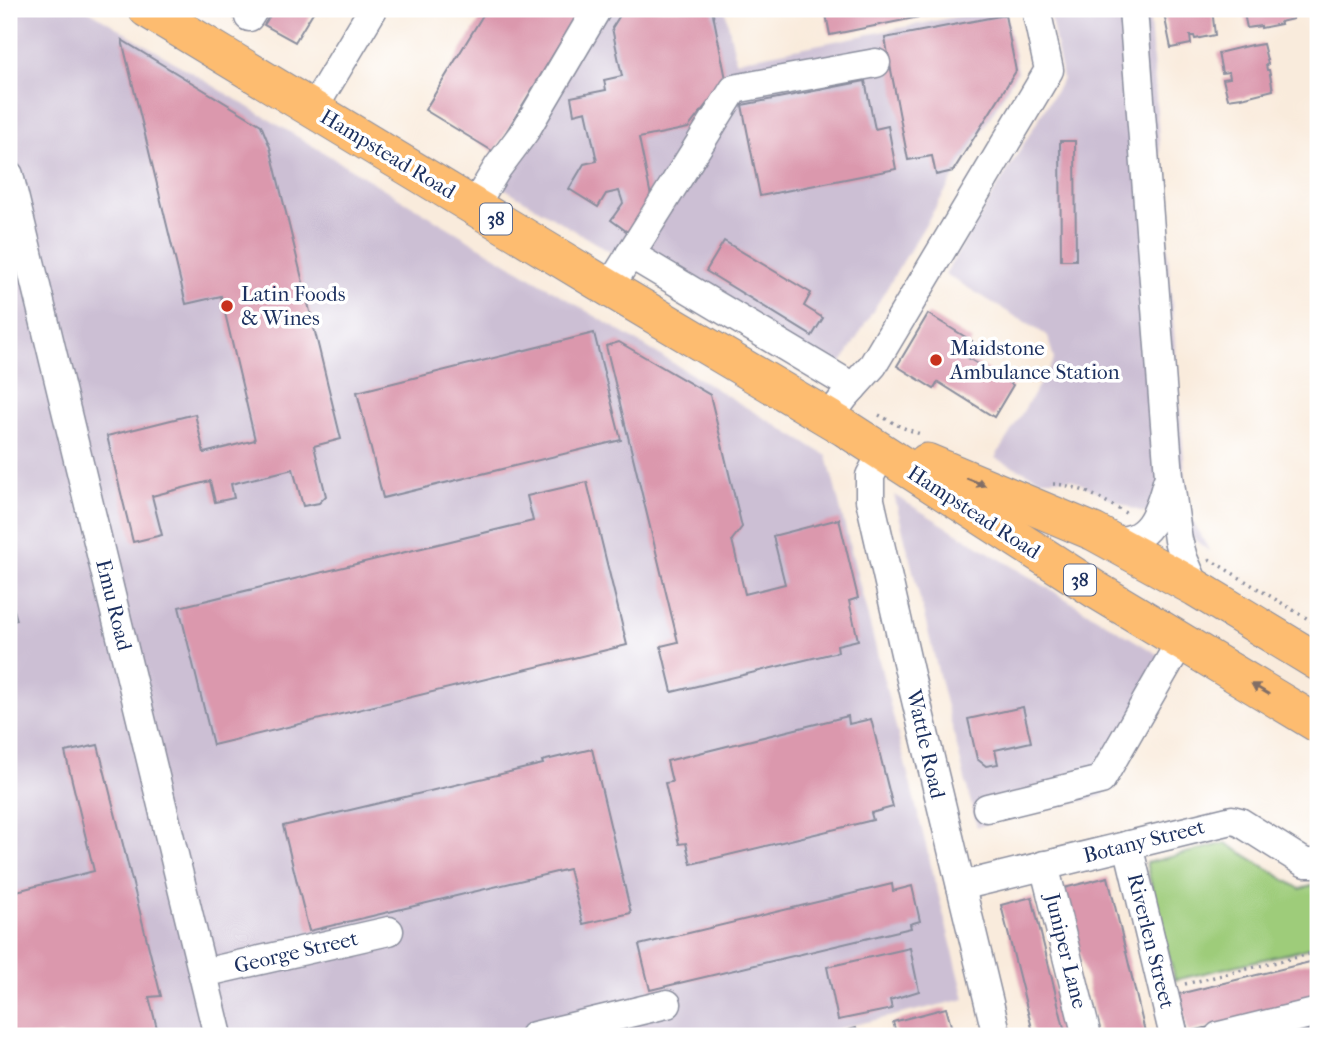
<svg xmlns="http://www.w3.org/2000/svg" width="1327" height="1045" font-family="'IM FELL French Canon',serif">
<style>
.industrial{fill:#ccbfd4}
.green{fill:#9ecc7a;stroke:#5c7e6c;stroke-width:2}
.building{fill:#db98ad}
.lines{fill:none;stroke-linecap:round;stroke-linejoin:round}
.minor-casing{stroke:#8a8d9d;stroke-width:31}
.major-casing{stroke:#8a8d9d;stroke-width:39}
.path{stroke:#8a8d9d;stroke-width:3.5;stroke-dasharray:2 5;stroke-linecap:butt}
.minor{stroke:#fff;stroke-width:28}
.major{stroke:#fdbc70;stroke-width:37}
.oneway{fill:#816e66}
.poi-dot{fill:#c8321e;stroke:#fff;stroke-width:2.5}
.labels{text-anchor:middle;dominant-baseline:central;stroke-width:7;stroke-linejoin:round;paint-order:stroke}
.shield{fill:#fff;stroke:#5f6d8e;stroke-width:2}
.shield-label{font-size:19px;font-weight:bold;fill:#1b2f5e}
.street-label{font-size:21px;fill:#1b2f5e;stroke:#fff}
.poi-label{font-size:21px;fill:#1b2f5e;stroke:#fff;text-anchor:start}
</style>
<rect width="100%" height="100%" fill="#fff"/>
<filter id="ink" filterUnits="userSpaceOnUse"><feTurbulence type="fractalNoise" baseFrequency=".0143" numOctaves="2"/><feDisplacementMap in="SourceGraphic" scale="14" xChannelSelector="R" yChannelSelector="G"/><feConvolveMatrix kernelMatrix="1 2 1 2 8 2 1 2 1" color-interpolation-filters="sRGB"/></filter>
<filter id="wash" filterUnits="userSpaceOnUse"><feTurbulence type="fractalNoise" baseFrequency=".00686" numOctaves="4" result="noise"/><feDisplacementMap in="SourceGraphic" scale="28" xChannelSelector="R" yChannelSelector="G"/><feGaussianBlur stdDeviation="1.57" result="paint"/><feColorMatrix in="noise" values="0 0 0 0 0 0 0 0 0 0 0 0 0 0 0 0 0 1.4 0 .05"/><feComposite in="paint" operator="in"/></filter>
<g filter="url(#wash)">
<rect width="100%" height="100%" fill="#f9ebdc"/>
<g class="industrial">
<path d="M9,9H86L827,456L965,999L807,1036H9Z"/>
<path d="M590,9H725L736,61L995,9H1005L1018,71L829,384L484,176Z"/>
<path d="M1049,9H1149L1188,513L1210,552L1169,519L1133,509L1071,479H1041L995,458L1054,360L1048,336L945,274L1063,79Z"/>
<path d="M894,495L1162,657L1159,699L1103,796L977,827Z"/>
</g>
<path class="green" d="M1226,843L1300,889L1318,884V946L1175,980L1146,863Z"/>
<g id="blocks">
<g class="building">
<path d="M274,9H315L295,42L264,25Z"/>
<path d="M472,9H581L494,152L425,110L483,15Z"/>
<path d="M624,9H712L726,79L688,128L639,138L653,206L633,236L611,220L623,203L619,191L606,194L598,207L569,189L584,164L597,161L586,111L574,114L571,97L606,90L604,80L622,76L612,28Z"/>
<path d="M825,9H953L954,10L830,35Z"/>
<path d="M1163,9H1212L1215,35L1195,39L1194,36H1190L1191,44L1171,48Z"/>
<path d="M1243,9H1291L1293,19L1280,22L1281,24L1261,28V26L1247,28Z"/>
<path d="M1005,15L1016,71L953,171L936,175L932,156L908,160L885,38Z"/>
<path d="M122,40L261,125L270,147L341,439L314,446L326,496L319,503L303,506L293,469L231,484L234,498L215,502L210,481L152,496L162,535L133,542L107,436L195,414L204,453L255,440L221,296L186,304Z"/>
<path d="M1263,44L1268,64L1266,65L1267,70H1269L1273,90L1242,98V97L1228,99L1223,79L1230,78L1229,72L1222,73L1218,53L1251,45V46Z"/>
<path d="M865,81L875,129L888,126L896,169L760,196L742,105Z"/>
<path d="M1060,141H1075L1076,260H1061Z"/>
<path d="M724,241L811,293L804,306L823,318L812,336L706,271Z"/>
<path d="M928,314L972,341L963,355L1013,385L994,417L938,382L934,389L897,366Z"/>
<path d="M594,333L621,440L383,498L357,392Z"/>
<path d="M619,342L710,395L742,527L732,540L745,594L785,584L773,536L839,519L858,598L849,601L858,640L837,645L838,652L672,692L661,646L678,642L606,346Z"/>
<path d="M587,482L627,645L213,745L179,607L533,521L527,496Z"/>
<path d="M9,593L17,620L9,622Z"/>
<path d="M1023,707L1031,742L995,750L998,764L986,766L977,759L968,719Z"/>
<path d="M848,716L849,724L871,719L893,807L871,813L873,820L691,864L686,843L679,844L665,783L672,782L667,761Z"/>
<path d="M98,745L161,996L149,997L159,1036H9V893L94,871L65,752Z"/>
<path d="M592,749L631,913L583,924L569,869L309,931L283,826L543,764L542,761Z"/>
<path d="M1108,877L1146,1036H1100L1064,888Z"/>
<path d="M892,884L893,891L912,886L920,921L910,924L911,928L650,990L639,945Z"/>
<path d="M1032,897L1066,1036H1034L1001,905Z"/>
<path d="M910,948L919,991L890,1000L892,1009L838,1020L827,967Z"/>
<path d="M1318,960V1001L1188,1032L1179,994Z"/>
<path d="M946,1008L954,1036H897L893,1022Z"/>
<path d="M856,1028L858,1036H830V1035Z"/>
<path d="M1318,1028V1036H1290V1035Z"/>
</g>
</g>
</g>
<g filter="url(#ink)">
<use href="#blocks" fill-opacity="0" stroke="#8a8d9d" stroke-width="2"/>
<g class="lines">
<defs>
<g id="minor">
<path d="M1133,9L1169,476L1178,540L1183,558L1196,588"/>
<path d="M249,17L254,9"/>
<path d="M313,109L373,9"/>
<path d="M9,175L218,1036"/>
<path d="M474,206L498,167L525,131L597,9"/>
<path d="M630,254L853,387"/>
<path d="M609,288L734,89L876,63"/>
<path d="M828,419L845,396L873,365L1049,70L1036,9"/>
<path d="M882,453L870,476V500L909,671L997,1036"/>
<path d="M1110,540C1149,546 1159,512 1167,482"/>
<path d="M987,808L1101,780L1181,641"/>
<path d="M1128,845L1174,1036"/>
<path d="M1044,865L1087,1036"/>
<path d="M961,886L1232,820L1240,822L1305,863H1318"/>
<path d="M203,973L389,931"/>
<path d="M534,1036L667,1004"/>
<path d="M1219,1036L1318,1012"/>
</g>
<g id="major">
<path d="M147,9L609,288L845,428L1096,590L1318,724"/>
<path d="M927,462L1094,532L1196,588L1318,662"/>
</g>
</defs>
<use href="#minor" class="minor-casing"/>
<use href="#major" class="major-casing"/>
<g class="path">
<path d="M879,415L901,427L923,435"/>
<path d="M1053,484C1081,485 1105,501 1129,515"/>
<path d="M1209,559L1318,625"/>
<path d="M1185,984L1318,952"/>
</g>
<use href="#minor" class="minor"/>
<use href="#major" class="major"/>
</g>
<defs><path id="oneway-solid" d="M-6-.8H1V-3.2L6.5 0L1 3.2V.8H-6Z" transform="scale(1.75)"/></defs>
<g class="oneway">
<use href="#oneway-solid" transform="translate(976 482) rotate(22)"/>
<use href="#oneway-solid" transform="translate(1260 689) rotate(-149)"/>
</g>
</g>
<g class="poi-dot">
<circle cx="227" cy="306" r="7"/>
<circle cx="936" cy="360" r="7"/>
</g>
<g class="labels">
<g class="shield">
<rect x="480" y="203.5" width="32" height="31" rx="5"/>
<rect x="1064" y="564.5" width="32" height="31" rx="5"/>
</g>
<g class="shield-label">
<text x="496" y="219">38</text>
<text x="1080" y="580">38</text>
</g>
<g class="street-label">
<text transform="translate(388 154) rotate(31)">Hampstead Road</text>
<text transform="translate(974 512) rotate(33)">Hampstead Road</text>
<text transform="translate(114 605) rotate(76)">Emu Road</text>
<text transform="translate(926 744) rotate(77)">Wattle Road</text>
<text transform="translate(1144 841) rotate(-14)">Botany Street</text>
<text transform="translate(1151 941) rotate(76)">Riverlen Street</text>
<text transform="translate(1066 951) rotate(76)">Juniper Lane</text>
<text transform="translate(296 952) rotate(-13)">George Street</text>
</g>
<g class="poi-label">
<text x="241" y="294">Latin Foods<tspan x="241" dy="24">&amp; Wines</tspan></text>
<text x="950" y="348">Maidstone<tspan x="950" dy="24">Ambulance Station</tspan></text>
</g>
</g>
<rect width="1327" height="1045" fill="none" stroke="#fff" stroke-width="35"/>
</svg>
